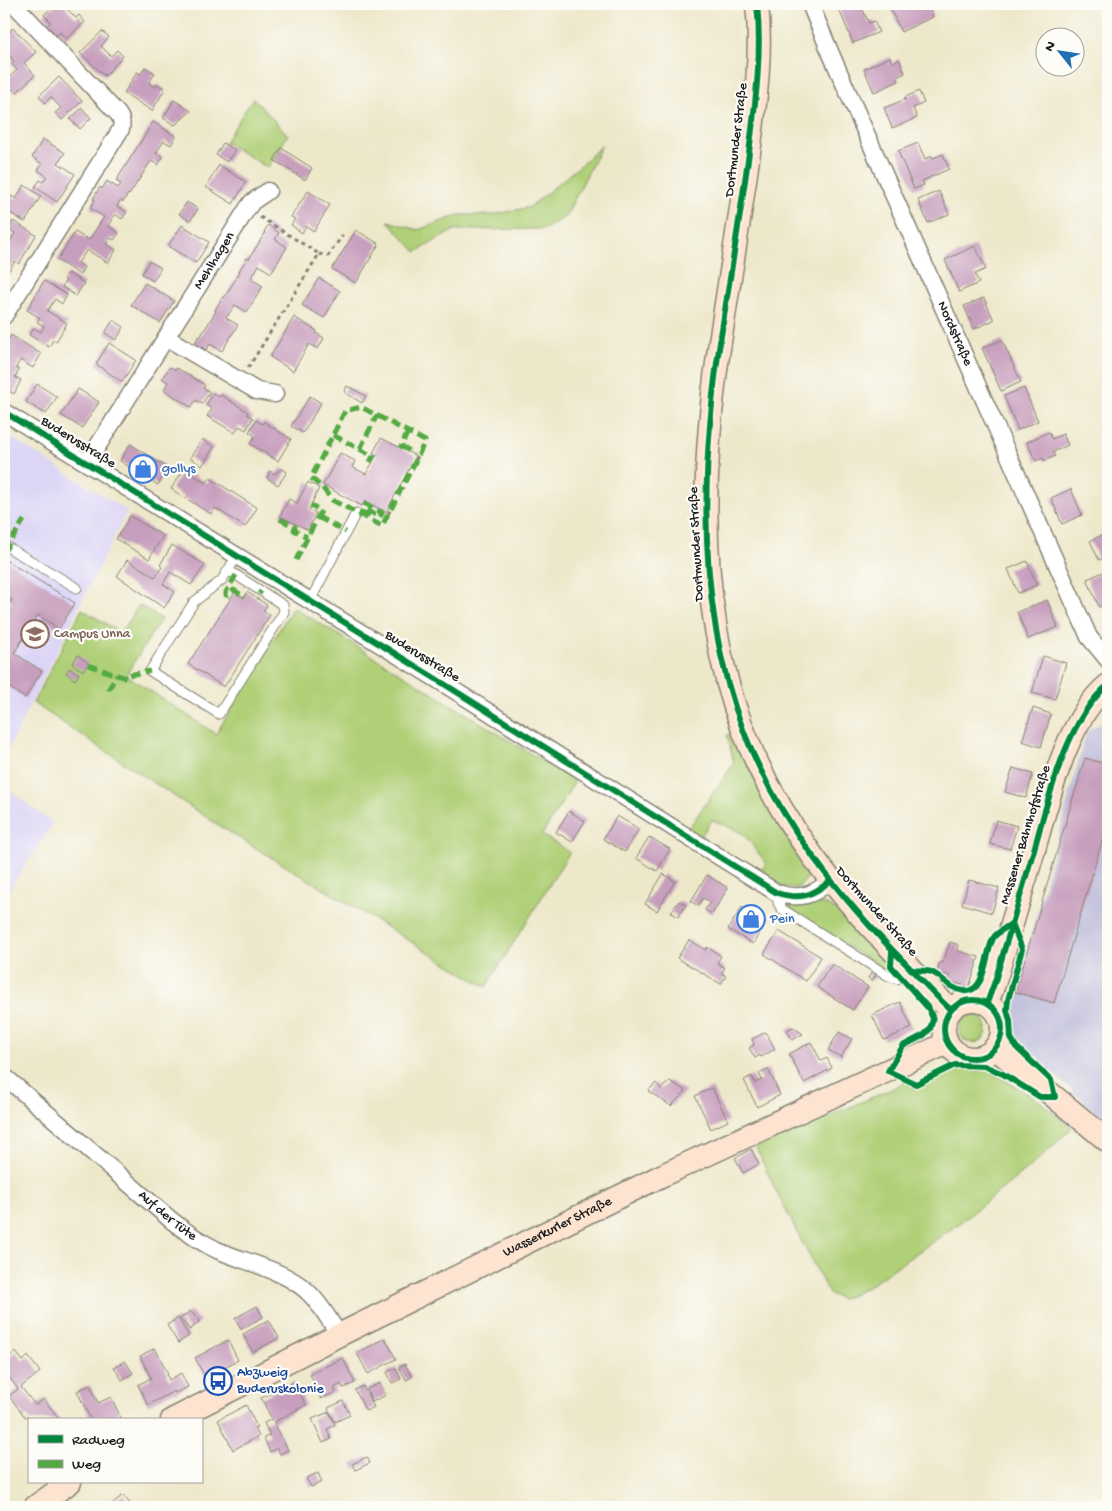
<svg xmlns="http://www.w3.org/2000/svg" width="1112" height="1511" font-family="'Gochi Hand',sans-serif">
<style>
.built{fill:#dcd5f6}
.industrial{fill:#c2c1dc}
.green{fill:#b0d078;stroke:#66764a}
.building{fill:#c79fbe}
.lines{fill:none;stroke-linecap:round;stroke-linejoin:round}
.service-casing{stroke:#858274;stroke-width:11}
.minor-casing{stroke:#858274;stroke-width:19}
.secondary-casing{stroke:#858274;stroke-width:25}
.path{stroke:#858274;stroke-width:3;stroke-dasharray:4 4;stroke-linecap:butt}
.service{stroke:#fff;stroke-width:9}
.minor{stroke:#fff;stroke-width:16}
.secondary{stroke:#fde4d0;stroke-width:22}
.quiet{stroke:#52a943;stroke-width:5;stroke-dasharray:10 5;stroke-linecap:butt}
.cycleway-casing{stroke:#fdfcf7;stroke-width:9}
.cycleway{stroke:#00873e;stroke-width:6}
.labels{text-anchor:middle;dominant-baseline:central;stroke-width:4.5;stroke-linejoin:round;paint-order:stroke}
.street-label{font-size:14px;fill:#1c1c1c;stroke:#fdfcf7}
.shop-label{font-size:14px;fill:#366cbe;stroke:#fdfcf7;text-anchor:start}
.education-label{font-size:14px;fill:#785e54;stroke:#fdfcf7;text-anchor:start}
.transit-label{font-size:14px;fill:#164399;stroke:#fdfcf7;text-anchor:start}
</style>
<rect width="100%" height="100%" fill="#fdfcf7"/>
<filter id="ink" filterUnits="userSpaceOnUse"><feTurbulence type="fractalNoise" baseFrequency=".02" numOctaves="2"/><feDisplacementMap in="SourceGraphic" scale="10" xChannelSelector="R" yChannelSelector="G"/><feConvolveMatrix kernelMatrix="1 2 1 2 8 2 1 2 1" color-interpolation-filters="sRGB"/></filter>
<filter id="wash" filterUnits="userSpaceOnUse"><feTurbulence type="fractalNoise" baseFrequency=".0096" numOctaves="4" result="noise"/><feDisplacementMap in="SourceGraphic" scale="20" xChannelSelector="R" yChannelSelector="G"/><feGaussianBlur stdDeviation="1.12" result="paint"/><feColorMatrix in="noise" values="0 0 0 0 0 0 0 0 0 0 0 0 0 0 0 0 0 1.4 0 .05"/><feComposite in="paint" operator="in"/></filter>
<g filter="url(#wash)">
<rect width="100%" height="100%" fill="#eee8cb"/>
<g class="built">
<path d="M4,433L127,511L4,757Z"/>
<path d="M4,786L53,823L4,898Z"/>
</g>
<path class="industrial" d="M1108,720V1124L1005,1029L1087,731Z"/>
<g class="green">
<path d="M253,98L288,135L268,168L225,142Z"/>
<path d="M602,145L566,216L545,229L454,230L416,252L388,221L418,230L459,215H492L530,207L582,164Z"/>
<path d="M139,605L161,619L126,675L216,734L293,607L575,781L542,835L570,852L486,987L221,827L33,703L82,609L121,633Z"/>
<path d="M733,732L761,793L791,845L809,873C798,901 777,884 759,874L766,863L747,838L738,831L712,820L701,836L688,829L734,763L727,735Z"/>
<path d="M815,903L826,905L838,911L889,966L891,970H885L792,912L789,907L790,905Z"/>
<circle cx="973" cy="1029" r="14"/>
<path d="M960,1068L987,1069L1038,1100L1072,1128L1037,1161L957,1225L866,1288L842,1299L829,1294L775,1189L756,1148L905,1083L916,1087L954,1069Z"/>
</g>
<g id="blocks">
<g class="building">
<path d="M56,4H69L65,7L76,18L79,15L85,22L66,39L60,32L56,36L47,26L51,22L44,15Z"/>
<path d="M852,4H860L869,23L874,21L879,32L853,43L839,9Z"/>
<path d="M905,4H927L933,17L901,32L891,10Z"/>
<path d="M13,28L36,52L24,63L35,75L16,93L5,81L17,70L11,63L14,61L4,50V37Z"/>
<path d="M102,31L109,37L101,46L111,56L117,50L123,56L105,76L80,53Z"/>
<path d="M890,57L892,63L899,59L905,73L897,77L899,81L874,92L864,69Z"/>
<path d="M145,67L155,73L149,83L155,87L157,84L165,89L152,111L124,93L137,72L141,74Z"/>
<path d="M59,77L82,101L62,120L55,113L61,108L56,103L51,97L45,103L39,96Z"/>
<path d="M919,91L924,103L913,108L917,118L892,128L884,108L906,99L905,97Z"/>
<path d="M174,100L191,111L175,125L163,118Z"/>
<path d="M82,108L91,118L80,129L70,119Z"/>
<path d="M153,122L176,136L171,145L164,141L156,153L163,157L158,165L151,161L129,195L128,194L123,202L121,200L117,206L127,212L122,219L115,214L108,226L119,233L114,240L110,238L106,244L116,250L108,263L87,250L78,263L84,267L80,275L57,260L75,232L89,240L104,217L90,208L95,200L93,199L100,187L102,189L107,181L118,188L121,184L116,181Z"/>
<path d="M43,139L65,153L58,163L75,174L57,202L35,187L40,180L43,182L47,176L38,170L42,164L32,157Z"/>
<path d="M223,143L235,150L227,162L216,155Z"/>
<path d="M918,143L925,159L932,156L933,158L943,154L949,169L922,181L924,185L914,189L898,151Z"/>
<path d="M281,148L312,168L305,180L274,160Z"/>
<path d="M219,165L246,182L233,204L206,187Z"/>
<path d="M24,185L41,196L25,222L4,209L11,196L16,199Z"/>
<path d="M308,191L330,205L314,231L306,226L302,233L291,225L295,219L291,217Z"/>
<path d="M939,191L949,214L928,223L918,200Z"/>
<path d="M187,202L198,209L190,221L179,214Z"/>
<path d="M13,221L36,235L19,264L15,261L6,275L4,273V243L8,245L15,233L8,229Z"/>
<path d="M182,225L209,242L196,263L168,246Z"/>
<path d="M268,225L279,233L275,239L287,247L271,273L259,265L251,279L263,286L247,312L235,305L226,318L238,325L222,351L210,344L206,350L195,343L198,337H200L216,311L215,310L223,297L224,298L240,272L239,271L247,258L249,259L265,233L264,232Z"/>
<path d="M356,230L379,244L356,283L332,269Z"/>
<path d="M975,246L986,269L975,274L979,283L959,292L945,260Z"/>
<path d="M149,261L161,268L153,281L142,274Z"/>
<path d="M68,273L84,283L76,296L62,287L66,280L64,279Z"/>
<path d="M319,278L340,291L324,318L302,305Z"/>
<path d="M44,281L67,295L62,304L55,299L47,311L67,323L56,342L53,340L49,347L29,335L34,328L41,332L44,326L37,322L40,318L27,310Z"/>
<path d="M145,283L174,301L160,323L131,305Z"/>
<path d="M984,298L994,320L974,329L964,306Z"/>
<path d="M294,317L317,331L316,333L324,338L318,349L309,344L293,371L270,357Z"/>
<path d="M113,320L124,327L116,340L105,333Z"/>
<path d="M11,335L41,354L33,368L20,360L16,368L19,370L15,377L21,380L14,394L4,388V346Z"/>
<path d="M1002,340L1021,382L1001,391L982,348Z"/>
<path d="M109,343L136,360L122,382L96,364Z"/>
<path d="M170,367L176,370L177,368L205,385L203,388L210,392L202,404L196,400L191,407L164,390L168,382L162,378Z"/>
<path d="M37,384L57,397L46,414L26,402Z"/>
<path d="M347,386L366,396L362,403L344,392Z"/>
<path d="M1024,388L1038,421L1018,430L1004,396Z"/>
<path d="M78,389L99,402L82,428L61,415Z"/>
<path d="M213,393L219,397L221,395L248,412L247,414L253,418L246,430L239,426L235,433L207,416L212,409L206,405Z"/>
<path d="M310,396L321,403L303,433L291,426Z"/>
<path d="M256,420L262,424L264,422L291,439L278,461L250,444L255,436L249,432Z"/>
<path d="M1049,432L1052,439L1063,434L1068,445L1053,452L1055,456L1044,461L1043,458L1036,461L1027,442Z"/>
<path d="M381,438L416,456L386,512L365,501L362,506L323,485L340,453L355,461L352,467L366,474L377,455L373,453Z"/>
<path d="M202,439L214,447L202,466L190,458Z"/>
<path d="M130,444L168,468L158,485L120,461Z"/>
<path d="M281,468L287,472L278,485L267,478L270,471L274,474L278,472Z"/>
<path d="M184,469L206,483L210,478L257,508L245,527L215,508L211,514L171,489Z"/>
<path d="M308,482L319,488L309,509L316,513L308,530L280,516L289,499L297,503Z"/>
<path d="M1071,489L1082,515L1062,524L1051,498Z"/>
<path d="M130,516L163,536L149,559L116,539Z"/>
<path d="M1108,532V555L1099,560L1090,541Z"/>
<path d="M172,545L205,565L191,585L170,572L163,584L175,592L164,608L117,576L127,560L155,577L162,567L160,565Z"/>
<path d="M7,561L75,603L59,629L38,615L14,653L42,671L25,698L4,684V613L12,600L4,595V567Z"/>
<path d="M1027,561L1037,585L1018,593L1008,569Z"/>
<path d="M1108,570V604L1099,607L1087,579Z"/>
<path d="M235,592L244,598L247,592L267,605L263,611L270,615L224,687L188,664Z"/>
<path d="M1047,600L1058,627L1028,639L1017,612Z"/>
<path d="M78,655L88,663L83,671L72,664Z"/>
<path d="M1043,656L1066,663L1055,699L1032,693Z"/>
<path d="M69,668L79,674L75,680L66,673Z"/>
<path d="M1033,708L1051,714L1041,747L1022,741Z"/>
<path d="M1085,758L1108,765V821L1054,1003L1015,992Z"/>
<path d="M1013,768L1033,774L1026,798L1005,792Z"/>
<path d="M569,811L585,821L572,842L556,832Z"/>
<path d="M617,816L639,829L625,852L603,839Z"/>
<path d="M996,820L1017,826L1010,849L990,844Z"/>
<path d="M649,837L670,849L657,871L636,858Z"/>
<path d="M663,874L675,881L657,911L645,904Z"/>
<path d="M707,875L728,888L712,914L705,910L710,902L703,898L698,906L691,901Z"/>
<path d="M969,880L999,888L992,913L962,904Z"/>
<path d="M679,901L686,905L678,917L671,912Z"/>
<path d="M742,907L766,922L753,944L728,929Z"/>
<path d="M779,931L821,957L806,981L764,954Z"/>
<path d="M689,940L706,950L707,947L721,956L717,963L725,968L721,973L726,976L721,984L677,958Z"/>
<path d="M950,942L959,945L958,951L979,957L969,987L948,981L950,976L937,972L940,962L943,963Z"/>
<path d="M832,964L868,987L853,1010L817,987Z"/>
<path d="M873,970L877,973L872,981L868,978Z"/>
<path d="M900,1002L912,1028L884,1040L872,1015Z"/>
<path d="M793,1027L803,1034L792,1040L787,1030Z"/>
<path d="M766,1032L775,1049L761,1057L760,1055L755,1058L749,1048L754,1045L752,1039Z"/>
<path d="M839,1032L852,1039L841,1057L828,1050Z"/>
<path d="M811,1042L821,1061L827,1058L832,1068L804,1083L789,1054Z"/>
<path d="M768,1069L780,1095L757,1107L744,1080L752,1076L755,1083L762,1080L759,1073Z"/>
<path d="M670,1081L686,1091L671,1106L648,1091L656,1083L661,1089Z"/>
<path d="M712,1088L728,1121L711,1129L695,1096Z"/>
<path d="M751,1149L759,1164L743,1173L735,1158Z"/>
<path d="M257,1306L263,1317L241,1329L235,1318Z"/>
<path d="M190,1311L200,1321L190,1330L180,1319Z"/>
<path d="M178,1318L189,1336L178,1343L167,1325Z"/>
<path d="M269,1320L279,1338L253,1352L243,1334Z"/>
<path d="M385,1338L396,1359L368,1374L357,1353Z"/>
<path d="M228,1340L238,1360L205,1377L195,1358Z"/>
<path d="M155,1348L168,1374L167,1375L169,1380L181,1373L188,1387L175,1393L174,1391L148,1405L138,1385L151,1378L140,1356Z"/>
<path d="M16,1352L23,1361L28,1356L40,1372L21,1387L35,1405L44,1399L60,1420H31L27,1416L25,1417L9,1396L18,1389L4,1370V1361Z"/>
<path d="M343,1358L355,1383L343,1388L341,1384L334,1388L336,1392L321,1399L310,1374Z"/>
<path d="M125,1361L133,1373L122,1380L114,1367Z"/>
<path d="M405,1364L412,1377L406,1380L399,1367Z"/>
<path d="M396,1368L401,1379L392,1383L387,1372Z"/>
<path d="M294,1382L306,1405L274,1422L288,1450L280,1454L277,1448L270,1452L264,1438L270,1435L264,1423L272,1419L261,1398Z"/>
<path d="M380,1383L386,1395L372,1402L367,1389Z"/>
<path d="M90,1385L98,1403L111,1397L121,1418L116,1420H91L77,1391Z"/>
<path d="M363,1386L374,1407L366,1411L355,1390Z"/>
<path d="M343,1401L350,1415L335,1422L328,1408Z"/>
<path d="M246,1405L257,1427L254,1428L259,1436L233,1450L218,1420Z"/>
<path d="M329,1412L335,1425L327,1429L331,1439L323,1443L312,1419Z"/>
<path d="M367,1457L370,1463L355,1470L352,1464Z"/>
<path d="M318,1473L322,1482L311,1487L306,1478Z"/>
<path d="M123,1495L133,1507H108Z"/>
</g>
</g>
</g>
<g filter="url(#ink)">
<use href="#blocks" fill-opacity="0" stroke="#858274" stroke-width="1"/>
<g class="lines">
<defs>
<g id="service">
<path d="M4,545L77,588"/>
<path d="M228,570L283,605L284,612L219,714L150,671L194,602L222,580L237,556"/>
<path d="M310,601L356,513"/>
<path d="M777,893L778,903L782,909L887,975L897,979L912,970"/>
</g>
<g id="minor">
<path id="s1" d="M810,4L831,54L1089,637L1108,660"/>
<path d="M4,316L121,129C122,123 122,119 118,114L14,4"/>
<path d="M167,338L257,391L275,394"/>
<path d="M4,412L433,677L777,893C800,900 812,896 830,881"/>
<path id="s2" d="M87,463L247,209L252,202L268,191"/>
<path id="s3" d="M4,1076L171,1220C186,1232 200,1242 217,1250C247,1263 286,1270 310,1294C322,1306 330,1321 339,1335"/>
</g>
<g id="secondary">
<path d="M757,4C762,50 756,99 750,145C742,205 732,264 723,323C701,455 694,605 744,732C779,823 841,899 909,967C923,982 936,996 951,1010"/>
<circle cx="973" cy="1029" r="29"/>
<path d="M987,1003L995,981C1008,938 1020,896 1033,853C1048,801 1066,720 1108,685"/>
<path d="M995,1048L1108,1141"/>
<path id="s4" d="M172,1420L339,1335L663,1175L947,1043"/>
<path d="M35,1507L70,1482"/>
</g>
</defs>
<use href="#service" class="service-casing"/>
<use href="#minor" class="minor-casing"/>
<use href="#secondary" class="secondary-casing"/>
<g class="path">
<path d="M319,254L328,256L343,235"/>
<path d="M248,368L319,254L260,217"/>
<path d="M416,460L418,456"/>
<path d="M388,514L391,509"/>
</g>
<use href="#service" class="service"/>
<use href="#minor" class="minor"/>
<use href="#secondary" class="secondary"/>
<g class="quiet">
<path d="M408,432L401,446L412,452"/>
<path d="M333,435L373,456L370,462"/>
<path d="M360,449L377,415"/>
<path d="M364,503L382,513L380,517L364,509L362,512L370,516"/>
<path d="M391,509L416,460"/>
<path d="M388,514L382,526L332,500L322,487L311,478L345,411L361,407L425,441L418,456"/>
<path d="M318,517L346,532"/>
<path d="M280,519L295,527L294,530L307,537"/>
<path d="M4,552L24,520"/>
<path d="M296,560L321,511L311,505"/>
<path d="M236,575L226,592V595H228L234,590L245,597"/>
<path d="M259,594L261,591"/>
<path d="M88,665L126,678L128,675L150,671"/>
<path d="M108,690L117,675"/>
</g>
<defs>
<g id="cycleway">
<path d="M757,4C762,50 756,99 750,145C742,205 732,264 723,323C701,455 694,605 744,732C779,823 841,899 909,967C923,982 936,996 951,1010"/>
<path d="M4,412L433,677L777,893C800,900 812,896 830,881"/>
<path d="M892,951L891,966L929,1009L933,1019L930,1029L924,1035L903,1046L888,1071L916,1084L955,1065L984,1066L1003,1074L1040,1097H1055L1051,1080L1016,1047L1011,1038L1010,1021L1007,1010L1008,1000L1022,949L1012,923"/>
<path d="M912,970C918,971 926,970 931,972C943,976 948,989 964,991C987,994 985,949 994,937C998,932 1007,927 1012,923"/>
<circle cx="973" cy="1029" r="29"/>
<path d="M987,1003L995,981C1008,938 1020,896 1033,853C1048,801 1066,720 1108,685"/>
</g>
</defs>
<use href="#cycleway" class="cycleway-casing"/>
<use href="#cycleway" class="cycleway"/>
</g>
</g>
<defs>
<symbol id="shop-ring" viewBox="-11 -11 22 22"><circle r="9.5" fill="#fdfcf7" stroke="#3f7fe0" stroke-width="1.5"/><path d="M-5-2.5h2.3a2.7 3.5 0 0 1 5.4 0H5L5.5 6h-11ZM-1.5-2.5h3a1.5 2.3 0 0 0-3 0Z" fill="#3f7fe0"/></symbol>
<symbol id="university-ring" viewBox="-11 -11 22 22"><circle r="9.5" fill="#fdfcf7" stroke="#8d6e63" stroke-width="1.5"/><path d="M0-5L7-2L0 1L-7-2ZM-4 1L0 2.5L4 1V4Q0 6-4 4Z" fill="#8d6e63"/></symbol>
<symbol id="bus-ring" viewBox="-11 -11 22 22"><circle r="9.5" fill="#fdfcf7" stroke="#1a4fb4" stroke-width="1.5"/><path d="M-5-6H5V4H4V6H2V4H-2V6H-4V4H-5ZM-3.5-4V0h7V-4ZM-3.5 1.2v1.5H-2V1.2ZM2 1.2v1.5H3.5V1.2Z" fill="#1a4fb4"/></symbol>
</defs>
<g fill-rule="evenodd">
<use href="#shop-ring" x="127" y="453" width="32" height="32"/>
<use href="#university-ring" x="19" y="618" width="32" height="32"/>
<use href="#shop-ring" x="735" y="903" width="32" height="32"/>
<use href="#bus-ring" x="202" y="1365" width="32" height="32"/>
</g>
<g class="labels">
<g class="street-label">
<text transform="translate(737 140) rotate(-83)">Dortmunder Straße</text>
<text stroke="none"><textPath href="#s2" startOffset="239">Mehlhagen</textPath></text>
<text stroke="none"><textPath href="#s1" startOffset="360">Nordstraße</textPath></text>
<text transform="translate(78 443) rotate(32)">Buderusstraße</text>
<text transform="translate(697 544) rotate(-93)">Dortmunder Straße</text>
<text transform="translate(422 657) rotate(32)">Buderusstraße</text>
<text transform="translate(1026 835) rotate(-73)">Massener Bahnhofstraße</text>
<text transform="translate(876 912) rotate(48)">Dortmunder Straße</text>
<text stroke="none"><textPath href="#s3" startOffset="215">Auf der Tüte</textPath></text>
<text stroke="none"><textPath href="#s4" startOffset="431">Wasserkurler Straße</textPath></text>
</g>
<g class="shop-label">
<text x="162" y="469">gollys</text>
<text x="770" y="919">Pein</text>
</g>
<g class="education-label">
<text x="54" y="634">Campus Unna</text>
</g>
<g class="transit-label">
<text x="237" y="1373">Abzweig<tspan x="237" dy="16">Buderuskolonie</tspan></text>
</g>
</g>
<rect width="1112" height="1511" fill="none" stroke="#fdfcf7" stroke-width="20"/>
<rect x="28" y="1418" width="175" height="65" fill="#fdfcf7" stroke="#a3a29f"/>
<rect x="38" y="1435" width="25" height="8" fill="#00873e" stroke="#a3a29f"/>
<text x="72" y="1444" font-size="15" fill="#1c1c1c">Radweg</text>
<rect x="38" y="1460" width="25" height="8" fill="#52a943" stroke="#a3a29f"/>
<text x="72" y="1468" font-size="15" fill="#1c1c1c">Weg</text>
<g transform="translate(1060 52) rotate(300)"><circle r="24" fill="#fdfcf7" stroke="#a3a29f"/>
<path d="M0-4L9 19L0 12L-9 19Z" fill="#1f6fb2"/>
<text y="-8" font-size="14" font-weight="bold" text-anchor="middle" fill="#1c1c1c">N</text>
</g>
</svg>
